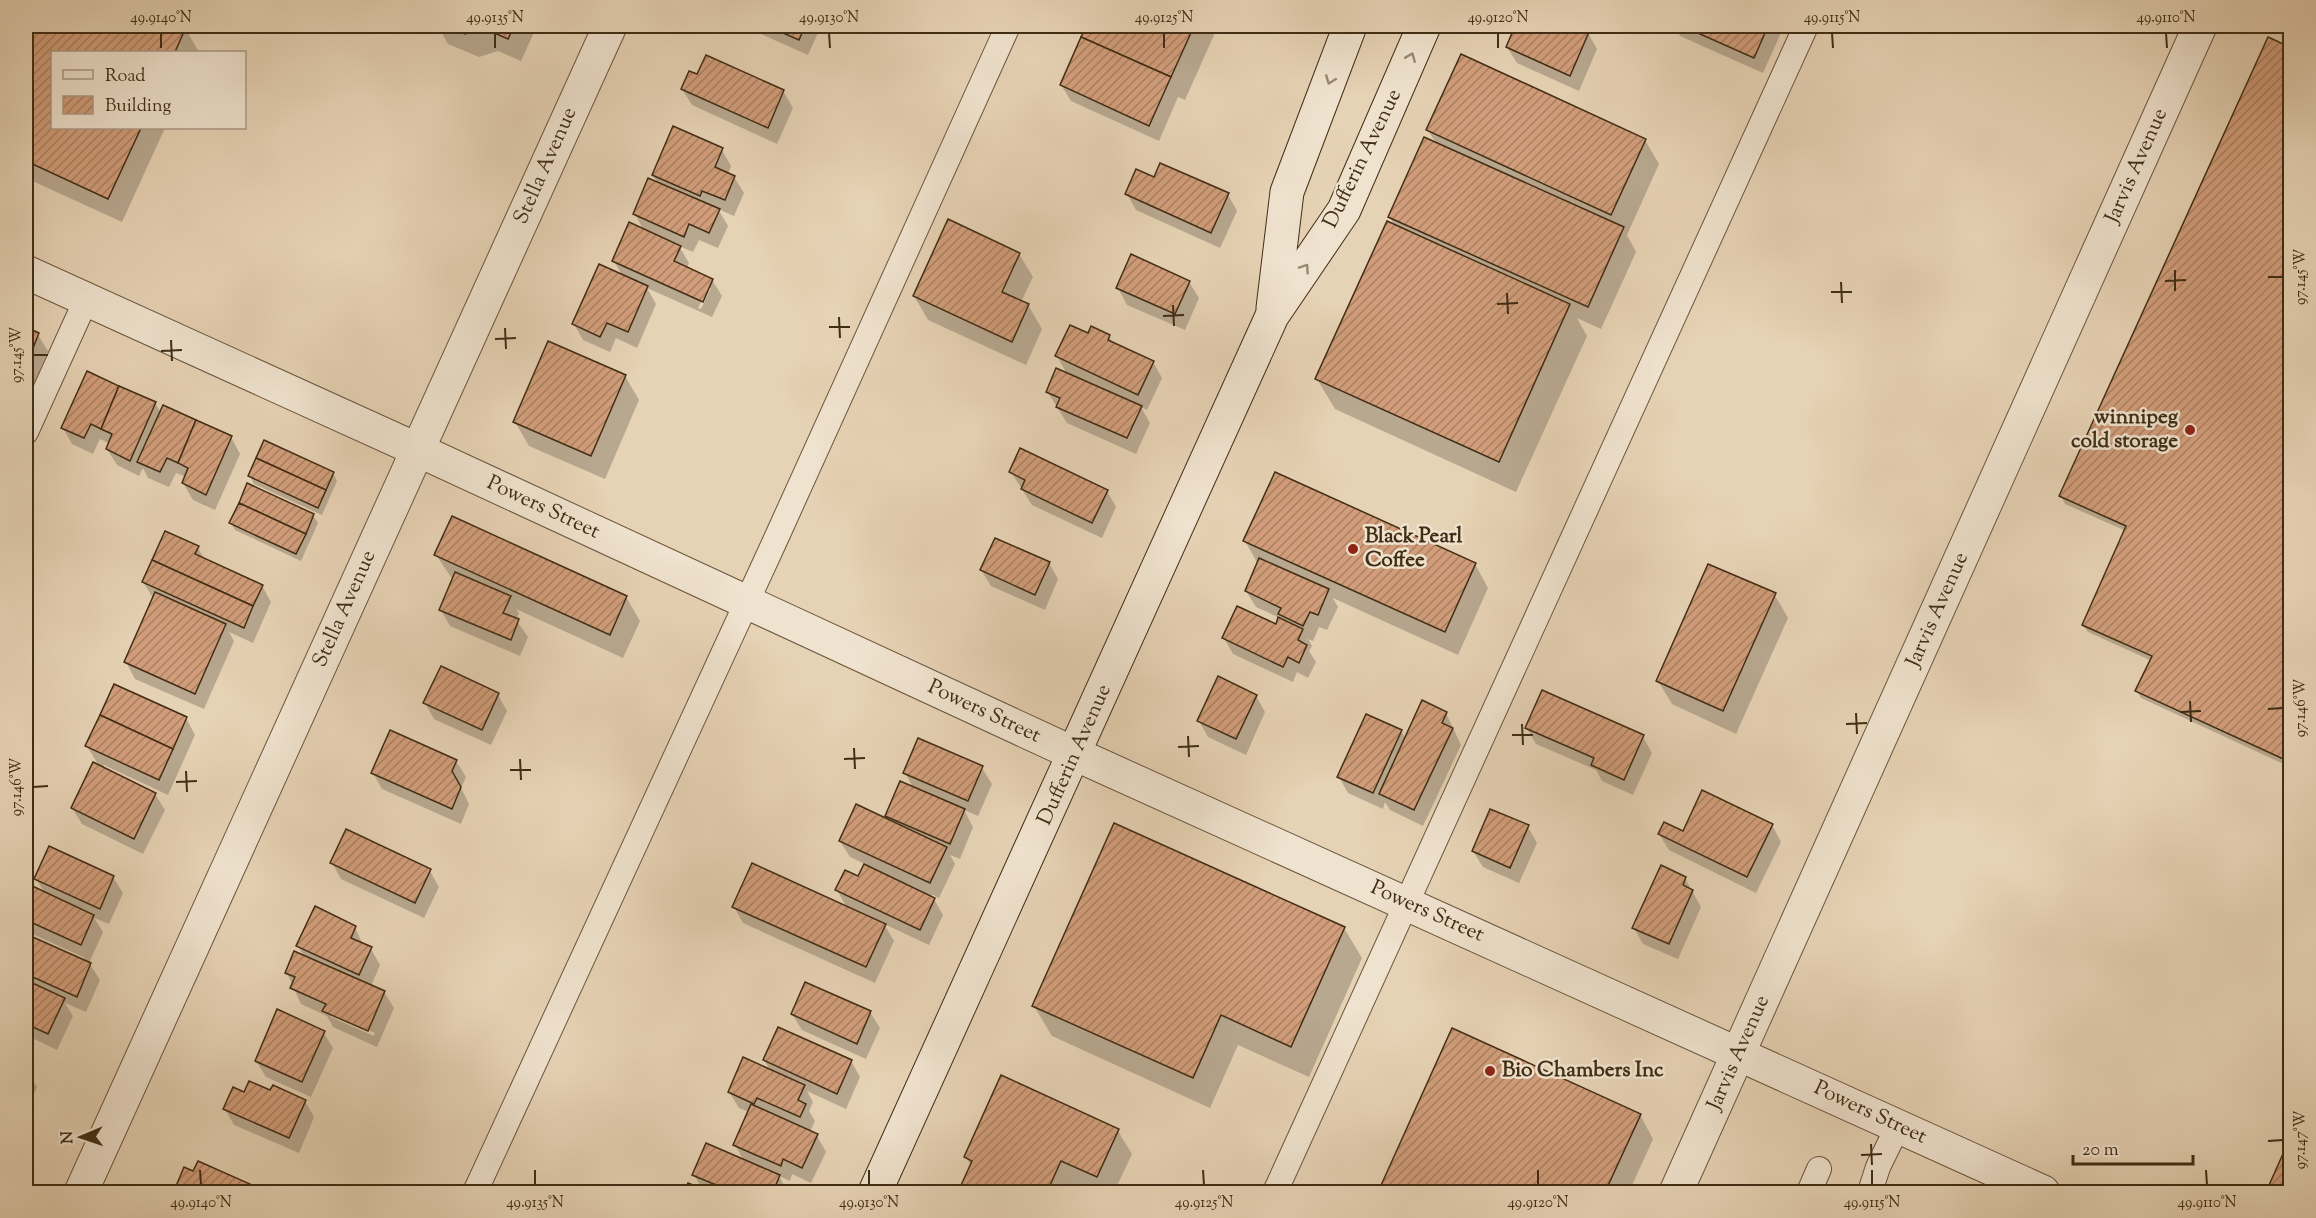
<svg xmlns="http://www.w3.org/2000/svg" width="2316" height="1218" font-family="'Sorts Mill Goudy',serif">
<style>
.shadow{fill:#0003;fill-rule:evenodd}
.building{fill:url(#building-hatch);stroke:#402d14;stroke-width:1.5}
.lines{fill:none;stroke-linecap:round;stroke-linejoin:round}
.lane-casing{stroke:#6a563c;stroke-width:26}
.street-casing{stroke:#6a563c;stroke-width:35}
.secondary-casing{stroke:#402d14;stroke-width:35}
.lane{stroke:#efe2ce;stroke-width:24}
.street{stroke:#efe2ce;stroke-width:33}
.secondary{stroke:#efe2ce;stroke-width:33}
.oneway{stroke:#988871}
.ticks{fill:none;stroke:#402d14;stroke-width:2}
.poi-dot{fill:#8f2418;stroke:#efe2ce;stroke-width:2}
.labels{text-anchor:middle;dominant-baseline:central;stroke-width:5;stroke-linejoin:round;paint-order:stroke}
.street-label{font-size:21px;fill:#402d14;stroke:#efe2ce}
.poi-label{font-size:21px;font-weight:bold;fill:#402d14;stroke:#efe2ce;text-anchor:start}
.neatline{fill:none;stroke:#402d14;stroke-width:2}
.ticks-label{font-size:15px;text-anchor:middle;fill:#402d14}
</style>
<defs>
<pattern id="building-hatch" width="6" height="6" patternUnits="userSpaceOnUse" patternTransform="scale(1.5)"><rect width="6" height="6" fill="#d19d7a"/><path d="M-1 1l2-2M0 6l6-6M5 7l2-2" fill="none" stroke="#ab8063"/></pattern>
</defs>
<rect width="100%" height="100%" fill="#e6d2b4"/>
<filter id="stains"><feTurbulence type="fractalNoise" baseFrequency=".00333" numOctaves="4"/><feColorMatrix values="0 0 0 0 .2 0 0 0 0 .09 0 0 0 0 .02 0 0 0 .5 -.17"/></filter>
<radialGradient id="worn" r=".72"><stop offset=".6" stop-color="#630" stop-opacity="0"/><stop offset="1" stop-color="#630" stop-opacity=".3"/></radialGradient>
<g class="shadow">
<path d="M26,26H180L185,28L199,52H52V128H165L122,222L26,178Z"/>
<path d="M438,26H537L521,61L498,51L479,57L448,44Z"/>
<path d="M743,26H821L808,55Z"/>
<path d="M1088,26H1218L1185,100L1178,97L1159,141L1071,101L1061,85Z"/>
<path d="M1517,26H1571L1588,33L1597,49L1579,91L1517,63L1507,47Z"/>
<path d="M1596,26H1615L1611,32Z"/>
<path d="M1674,26H1784L1763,73L1680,36Z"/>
<path d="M2268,39L2290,49V767L2141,698L2137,691L2152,661L2088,632L2083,625L2126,531L2065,504L2061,496Z"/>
<path d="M682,89L783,91L793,108L777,144L692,105Z"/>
<path d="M1428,130L1645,140L1659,164L1627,235L1636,252L1601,329L1577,318L1587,336L1516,492L1335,409L1317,379L1395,227L1390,217L1437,145Z"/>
<path d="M722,150L731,166L728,174L734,177L744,193L734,216L718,209L728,226L718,248L699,240L693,252L679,246L689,263L687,268L712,280L722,296L712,317L647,288L656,304L637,348L616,338L610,352L583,340L574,324L623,277L614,261L644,231L635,214L658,184L653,175ZM708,288H711L701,309L698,308Z"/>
<path d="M1127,194L1228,195L1237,211L1220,248L1136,210Z"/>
<path d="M1019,254L1033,277L1021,302L1028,305L1042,329L1026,365L928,320L914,296Z"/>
<path d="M1189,282L1199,298L1185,330L1127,305L1118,288Z"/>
<path d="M26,329L38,335L48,351L26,402Z"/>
<path d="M1088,335L1109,336L1113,344L1153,362L1162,378L1147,410L1141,407L1150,423L1136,454L1067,423L1047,391L1067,374L1057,356Z"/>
<path d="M625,376L639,400L605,479L529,446L515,422Z"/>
<path d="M155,403L161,413L231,437L240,454L215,510L193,500L183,483L186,477L176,473L169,487L148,478L143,468L139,476L117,465L107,449L110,444L100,439L93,454L72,444L63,428Z"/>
<path d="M1011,472L1107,491L1116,507L1102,538L1032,505Z"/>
<path d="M333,473L337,481L322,515L254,484L250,476Z"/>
<path d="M313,515L318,523L301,561L235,530L231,523Z"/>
<path d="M1245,541L1475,564L1488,588L1458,655L1333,598L1338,607L1327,630L1319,627L1313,641L1308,639L1312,646L1309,651L1316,662L1308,678L1297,672L1293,682L1233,654L1224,638L1277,626L1280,618L1256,607L1246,591L1258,564Z"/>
<path d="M198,548L205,560L262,586L271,602L253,643L229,632L234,641L204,709L135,679L126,662L153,598L143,582Z"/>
<path d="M436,555L626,597L640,621L623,658L516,609L519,613L516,620L528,637L520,656L450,626L441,610L453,580Z"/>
<path d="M1049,563L1058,579L1045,610L991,586L981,570Z"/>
<path d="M1774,594L1788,618L1736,734L1672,704L1658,681Z"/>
<path d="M498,695L507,711L491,745L434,719L425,703Z"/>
<path d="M1256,696L1265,712L1246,755L1208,737L1199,721Z"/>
<path d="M1446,713L1461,745L1423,826L1390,810L1385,802L1383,809L1348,793L1339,777L1401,731L1406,739Z"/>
<path d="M186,718L195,735L168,795L104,765L103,768L155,794L165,810L143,854L82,824L72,808L99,766L87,746Z"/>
<path d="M1526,727L1643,737L1652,753L1633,795L1602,781L1596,770L1536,744Z"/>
<path d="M456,761L466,777L461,788L469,804L461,824L382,789L373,773Z"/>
<path d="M982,768L992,784L978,816L964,810L973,827L960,859L950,855L955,864L939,898L931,894L943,915L929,945L884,924L894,941L875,983L743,923L734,907L847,908L837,890L859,878L865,864L850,857L840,841L890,822L886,816L914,789L905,773Z"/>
<path d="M1772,825L1781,842L1756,893L1669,850L1659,834Z"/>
<path d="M1528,827L1537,843L1519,883L1483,867L1473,851Z"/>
<path d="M332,863L430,871L439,887L424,918L341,879Z"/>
<path d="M113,877L123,893L109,924L94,918L103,932L89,963L100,980L86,1012L65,1003L73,1016L57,1050L26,1035V935L83,961L85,958L26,931V885L45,893L36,879Z"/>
<path d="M1685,878L1701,907L1678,959L1643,944L1634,928Z"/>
<path d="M355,927L363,945L371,949L380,965L371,986L384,992L394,1008L377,1047L333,1027L327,1016L301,1004L287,973L304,956L298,946ZM331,1013L375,1033L374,1036L331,1017Z"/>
<path d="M1344,928L1362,958L1309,1077L1238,1045L1210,1108L1052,1036L1034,1006Z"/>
<path d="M870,1012L880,1028L866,1059L802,1030L792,1014Z"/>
<path d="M1453,1030L1640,1115L1653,1139L1629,1192H1379Z"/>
<path d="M323,1032L333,1048L311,1097L266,1077L256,1061Z"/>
<path d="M764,1060L851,1061L860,1077L846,1109L807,1091L813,1102L809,1111L815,1121L810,1132L817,1136L826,1152L811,1183L792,1174L790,1181L779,1176L788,1192H686L689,1185L703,1191L694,1174L744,1161L735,1145L749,1112L739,1108L729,1092L771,1071Z"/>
<path d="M26,1070L37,1087L26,1112Z"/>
<path d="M271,1092L305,1101L314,1117L299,1153L234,1125L225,1109L245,1094Z"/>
<path d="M1118,1131L1132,1154L1114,1192H1094L1075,1184L1071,1192H959L971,1166L966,1157Z"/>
<path d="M2290,1142V1192H2267Z"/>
<path d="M260,1190L262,1192L175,1191Z"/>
</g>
<g class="building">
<path d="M26,26L186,27L175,52H52V128H141L108,199L26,161Z"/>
<path d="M445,26H514L508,39L483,28L465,34Z"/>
<path d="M767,26H805L799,40Z"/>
<path d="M1087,26H1194L1171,77L1081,37Z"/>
<path d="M1515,26H1574L1589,32L1570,76L1506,47Z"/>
<path d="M1682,26H1768L1754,58Z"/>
<path d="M1081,37L1171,77L1149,126L1060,85Z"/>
<path d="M2268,37L2290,47V762L2135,691L2152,656L2082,625L2126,526L2059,496Z"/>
<path d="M1461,54L1646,139L1611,215L1426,130Z"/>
<path d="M706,55L784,90L768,128L681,89L689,71L697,74Z"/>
<path d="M673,126L723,148L715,167L735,176L725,200L702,191L700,196L652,175Z"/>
<path d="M1424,137L1624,227L1588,307L1388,217Z"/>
<path d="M1160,163L1229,193L1211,233L1125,194L1136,169L1154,177Z"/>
<path d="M648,178L720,209L709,233L689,224L684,237L633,214Z"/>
<path d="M948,219L1020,253L1002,292L1029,304L1012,342L913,296Z"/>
<path d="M1387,221L1570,304L1499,462L1315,379Z"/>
<path d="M629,222L681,246L674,261L713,279L703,302L612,261Z"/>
<path d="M1131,254L1190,281L1175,314L1116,288Z"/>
<path d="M599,264L648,286L628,332L607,323L600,337L572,324Z"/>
<path d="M1070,325L1088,333L1091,326L1110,335L1108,340L1154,361L1138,395L1055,356Z"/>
<path d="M26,327L39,333L26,366Z"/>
<path d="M548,341L626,375L591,456L513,422Z"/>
<path d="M1056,368L1142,406L1127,438L1056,407L1060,398L1046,392Z"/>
<path d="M87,371L119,386L101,429L91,424L84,438L61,428Z"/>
<path d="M119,386L156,402L130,461L106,449L112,434L101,429Z"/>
<path d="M163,405L196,420L178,463L167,458L160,472L137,462Z"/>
<path d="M196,420L232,436L206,495L182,483L188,468L178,463Z"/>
<path d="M264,440L334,472L326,490L256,458Z"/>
<path d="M1020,448L1108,490L1092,523L1021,489L1025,480L1009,472Z"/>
<path d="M256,458L326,490L318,508L248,476Z"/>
<path d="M1275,472L1476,563L1445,632L1243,541Z"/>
<path d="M247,483L314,514L306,534L239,503Z"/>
<path d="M239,503L306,534L296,554L229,523Z"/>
<path d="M452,516L627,596L610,635L434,555Z"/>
<path d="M165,531L199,546L195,554L263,585L253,606L152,560Z"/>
<path d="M995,538L1050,562L1035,595L980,570Z"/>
<path d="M1259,558L1329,589L1318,615L1310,612L1303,626L1278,614L1281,608L1245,591Z"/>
<path d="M152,560L253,606L244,628L142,582Z"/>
<path d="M1708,564L1776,593L1723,711L1656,681Z"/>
<path d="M455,572L511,596L503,613L519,619L511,640L439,610Z"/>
<path d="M155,592L226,624L195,694L124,662Z"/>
<path d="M1237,606L1276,624L1278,617L1303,629L1298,640L1307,645L1299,663L1288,657L1283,667L1222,638Z"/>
<path d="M441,666L499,693L482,730L423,703Z"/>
<path d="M1218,676L1257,695L1236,739L1197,721Z"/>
<path d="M114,684L187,717L173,749L100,715Z"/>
<path d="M1542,690L1644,735L1624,780L1591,765L1594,758L1525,728Z"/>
<path d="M1422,700L1447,712L1442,723L1453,728L1414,810L1379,794Z"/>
<path d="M1366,714L1402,730L1373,793L1337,777Z"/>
<path d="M100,715L173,749L159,780L85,746Z"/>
<path d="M390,730L457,760L452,771L461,787L452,809L371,773Z"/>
<path d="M918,738L983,766L968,801L903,773Z"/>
<path d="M93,762L156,793L134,839L71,808Z"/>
<path d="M900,781L965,809L950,844L885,816Z"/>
<path d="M1702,790L1773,824L1747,877L1658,834L1664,822L1683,831Z"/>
<path d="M856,804L947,847L930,883L839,841Z"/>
<path d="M1490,809L1529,825L1510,868L1472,851Z"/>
<path d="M1114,823L1345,927L1291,1047L1221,1015L1193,1078L1032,1006Z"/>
<path d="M346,829L431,869L415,903L330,863Z"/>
<path d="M49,846L114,876L100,909L34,879Z"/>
<path d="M752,863L886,924L866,967L732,907Z"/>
<path d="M864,864L935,898L920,930L835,890L845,870L858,876Z"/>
<path d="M1661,865L1686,877L1683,885L1693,890L1669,944L1632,928Z"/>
<path d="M26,883L94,915L81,945L26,920Z"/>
<path d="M315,906L356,926L351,938L372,947L359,975L296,946Z"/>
<path d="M26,934L91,963L77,997L26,974Z"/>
<path d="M294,951L385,991L368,1031L322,1011L326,1004L290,988L295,977L285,973Z"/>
<path d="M26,980L65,998L48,1034L26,1024Z"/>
<path d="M805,982L871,1011L857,1044L791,1014Z"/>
<path d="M277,1009L325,1031L302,1082L255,1061Z"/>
<path d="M778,1027L852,1060L837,1094L763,1060Z"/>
<path d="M1452,1028L1641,1114L1605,1192H1378Z"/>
<path d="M743,1057L805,1085L798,1100L806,1104L800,1117L757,1098L754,1104L728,1092Z"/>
<path d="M1001,1075L1119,1129L1097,1177L1061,1161L1047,1192H958L972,1161L964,1157Z"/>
<path d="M249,1081L270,1090L273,1085L306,1100L289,1138L223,1109L233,1087L244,1092Z"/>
<path d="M751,1104L818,1134L802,1168L783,1159L781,1166L733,1145Z"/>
<path d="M2290,1138V1192H2266Z"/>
<path d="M706,1143L780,1175L773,1192H733L692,1175Z"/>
<path d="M198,1161L261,1189L259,1192L174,1191L184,1167L193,1171Z"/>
<path d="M688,1183L710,1192H684Z"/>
</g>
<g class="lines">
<defs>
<g id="lane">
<path d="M26,432L86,300"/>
<path d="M475,1192L774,543L1008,26"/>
<path d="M1275,1192L1806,26"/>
<path d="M1809,1192L1819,1169"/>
<path d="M1870,1192L1878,1167L1898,1126"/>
</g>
<g id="street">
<path d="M26,272L418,450L1075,754L2043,1192"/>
<path d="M81,1192L610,26"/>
<path d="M1676,1192L2200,26"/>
</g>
<g id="secondary">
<path d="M1273,308L1287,192L1350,26"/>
<path d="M875,1192L1272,316L1344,210L1424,26"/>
</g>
</defs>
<use href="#lane" class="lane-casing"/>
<use href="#street" class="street-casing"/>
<use href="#secondary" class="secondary-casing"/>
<use href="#lane" class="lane"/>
<use href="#street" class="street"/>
<use href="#secondary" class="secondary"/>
</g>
<defs><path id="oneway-chevron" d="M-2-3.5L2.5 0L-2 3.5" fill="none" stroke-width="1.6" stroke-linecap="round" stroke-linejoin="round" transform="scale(1.5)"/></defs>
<g class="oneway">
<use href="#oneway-chevron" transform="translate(1411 57) rotate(-68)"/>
<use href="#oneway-chevron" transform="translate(1330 80) rotate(111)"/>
<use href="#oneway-chevron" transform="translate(1305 268) rotate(-56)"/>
</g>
<path class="ticks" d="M161,33V48M495,33V48M829,33L830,48M1164,33V48M1498,33V48M1832,33L1833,48M2166,33L2167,48M2175,270V291M2268,277H2283M2165,281L2186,280M1841,282L1842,303M1831,292H1852M1507,293L1508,314M1497,304L1518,303M1173,305L1174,326M1163,316L1184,315M839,317L840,338M829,327H850M505,328L506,349M495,339L516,338M171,340L172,361M161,351L182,350M33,355H48M2190,701L2191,722M2268,709L2283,708M2180,712L2201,711M1856,713L1857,734M1522,724L1523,745M1846,724L1867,723M1512,735H1533M1188,736L1189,757M1178,747L1199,746M854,748L855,769M520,759L521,780M844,759L865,758M510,770H531M186,771L187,792M176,782L197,781M33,787L48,786M2268,1141L2283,1140M1871,1144L1872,1165M1861,1155L1882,1154M200,1170L201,1185M535,1170V1185M869,1170V1185M1203,1170L1204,1185M1538,1170V1185M1872,1170V1185M2206,1170L2207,1185"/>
<g class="poi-dot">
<circle cx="2190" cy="430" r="6"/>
<circle cx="1353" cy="549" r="6"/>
<circle cx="1490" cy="1071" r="6"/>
</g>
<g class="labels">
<g class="street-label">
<text transform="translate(1363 159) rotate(-64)">Dufferin Avenue</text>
<text transform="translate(546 166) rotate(-66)">Stella Avenue</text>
<text transform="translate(2137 166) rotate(-66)">Jarvis Avenue</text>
<text transform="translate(543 508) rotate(25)">Powers Street</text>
<text transform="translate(345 609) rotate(-66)">Stella Avenue</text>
<text transform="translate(1938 610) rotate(-66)">Jarvis Avenue</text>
<text transform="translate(984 712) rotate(25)">Powers Street</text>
<text transform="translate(1075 755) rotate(-66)">Dufferin Avenue</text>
<text transform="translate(1427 912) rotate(24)">Powers Street</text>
<text transform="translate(1739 1053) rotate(-66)">Jarvis Avenue</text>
<text transform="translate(1870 1113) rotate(25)">Powers Street</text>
</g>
<g class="poi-label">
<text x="2178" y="418" text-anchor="end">winnipeg<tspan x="2178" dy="24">cold storage</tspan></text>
<text x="1365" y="537">Black Pearl<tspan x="1365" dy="24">Coffee</tspan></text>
<text x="1502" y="1071">Bio Chambers Inc</text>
</g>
</g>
<rect width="2316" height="1218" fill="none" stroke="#e6d2b4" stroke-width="66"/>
<rect x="51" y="51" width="195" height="78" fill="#efe2ce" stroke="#a99a84" stroke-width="1.5"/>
<rect x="63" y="70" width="30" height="9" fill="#efe2ce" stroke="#a99a84" stroke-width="1.5"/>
<text x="105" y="81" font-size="18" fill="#402d14">Road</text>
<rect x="63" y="96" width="30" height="18" fill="url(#building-hatch)" stroke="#a99a84" stroke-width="1.5"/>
<text x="105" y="111" font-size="18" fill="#402d14">Building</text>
<g transform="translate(81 1137) rotate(268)" stroke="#efe2ce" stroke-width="4.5" paint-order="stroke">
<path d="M0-4.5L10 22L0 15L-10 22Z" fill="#402d14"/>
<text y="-9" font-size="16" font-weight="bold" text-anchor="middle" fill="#402d14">N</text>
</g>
<path d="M2073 1155v9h120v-9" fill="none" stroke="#402d14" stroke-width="3"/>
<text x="2082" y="1155" font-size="18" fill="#402d14" stroke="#efe2ce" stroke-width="4.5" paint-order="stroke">20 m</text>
<rect x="33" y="33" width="2250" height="1152" class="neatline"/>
<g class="ticks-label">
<text x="161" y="22">49.9140°N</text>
<text x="495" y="22">49.9135°N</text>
<text x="829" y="22">49.9130°N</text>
<text x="1164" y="22">49.9125°N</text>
<text x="1498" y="22">49.9120°N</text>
<text x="1832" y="22">49.9115°N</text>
<text x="2166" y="22">49.9110°N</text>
<text transform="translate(2300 277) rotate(-90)" y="5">97.145°W</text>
<text transform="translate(16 355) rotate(-90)" y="5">97.145°W</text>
<text transform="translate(2300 708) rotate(-90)" y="5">97.146°W</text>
<text transform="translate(16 787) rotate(-90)" y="5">97.146°W</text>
<text transform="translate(2300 1140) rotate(-90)" y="5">97.147°W</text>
<text x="201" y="1207">49.9140°N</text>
<text x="535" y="1207">49.9135°N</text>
<text x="869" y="1207">49.9130°N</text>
<text x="1204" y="1207">49.9125°N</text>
<text x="1538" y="1207">49.9120°N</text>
<text x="1872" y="1207">49.9115°N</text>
<text x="2207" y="1207">49.9110°N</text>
</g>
<rect width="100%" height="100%" filter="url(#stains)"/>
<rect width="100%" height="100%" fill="url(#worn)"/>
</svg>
